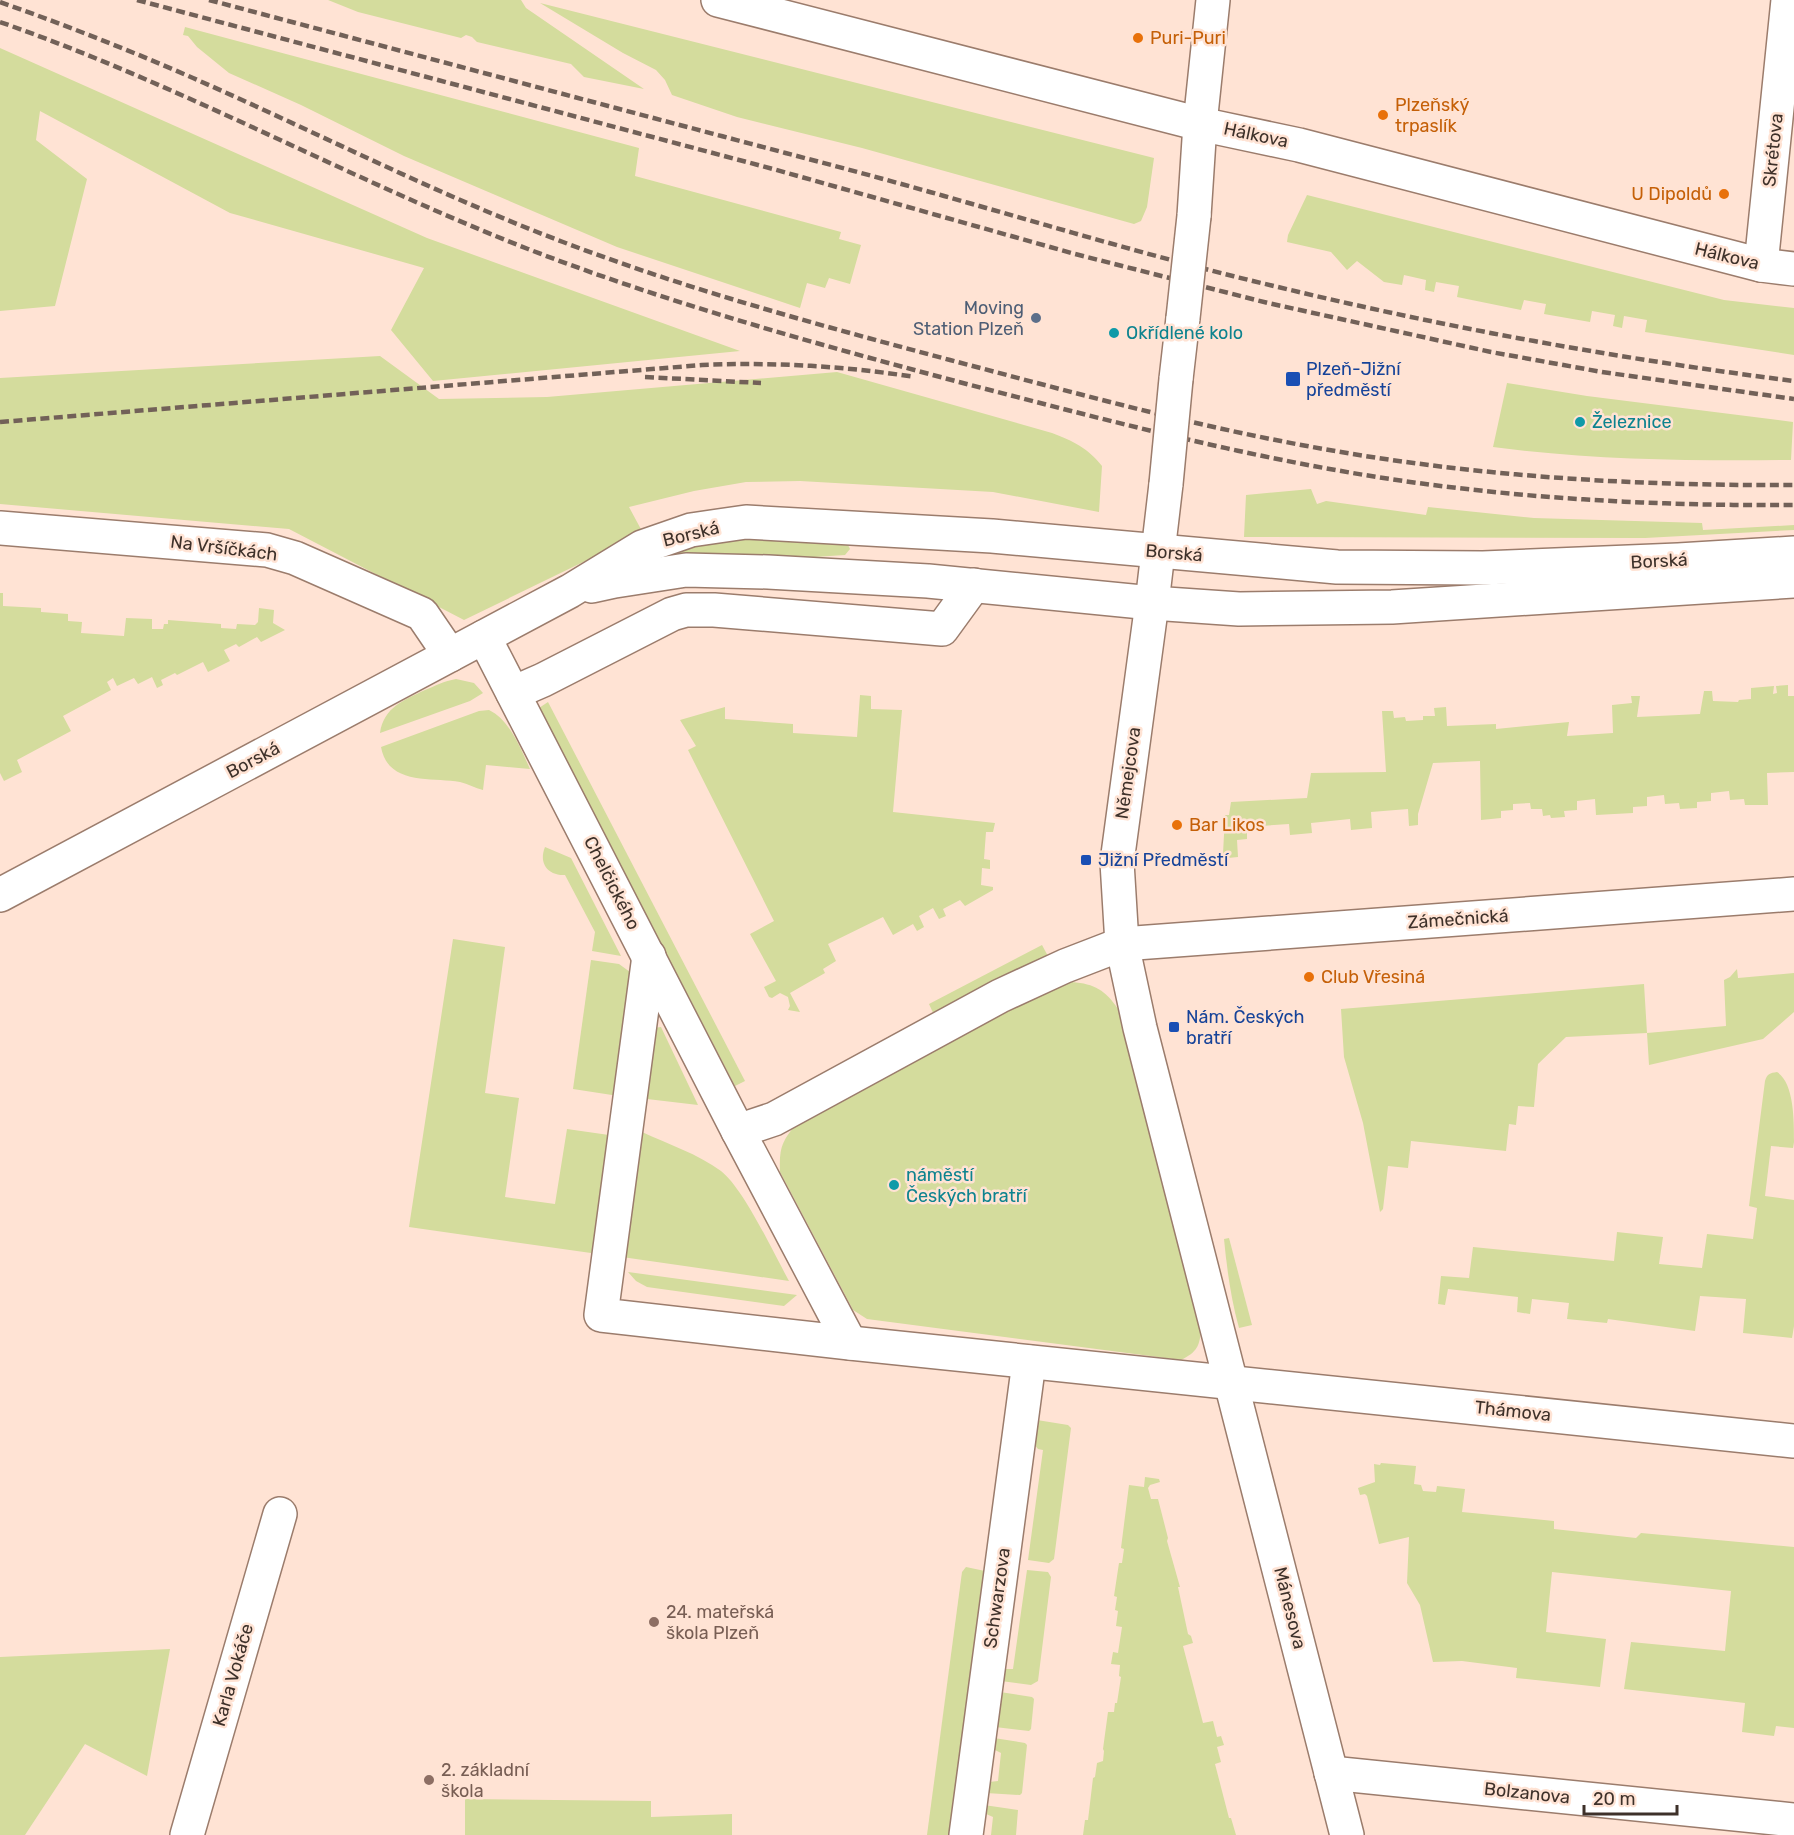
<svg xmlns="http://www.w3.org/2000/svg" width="1794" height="1835" font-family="Rubik,sans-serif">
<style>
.green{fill:#d4dc9d}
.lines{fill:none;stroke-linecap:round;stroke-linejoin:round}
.minor-casing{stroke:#9b7c6c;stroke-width:36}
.minor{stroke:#fff;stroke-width:33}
.rail{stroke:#726158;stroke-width:4.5;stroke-dasharray:9 4.5;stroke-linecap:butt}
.minor-bridge-casing{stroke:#9b7c6c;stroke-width:36;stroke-linecap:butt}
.minor-bridge{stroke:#fff;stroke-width:33}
.food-dot{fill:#e8710a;stroke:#ffe3d4;stroke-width:2}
.service-dot{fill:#5c6f8a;stroke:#ffe3d4;stroke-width:2}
.culture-dot{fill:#0f9aa8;stroke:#ffe3d4;stroke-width:2}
.transit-dot{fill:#1a4fb4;stroke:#ffe3d4;stroke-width:2}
.education-dot{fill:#8d6e63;stroke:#ffe3d4;stroke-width:2}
.labels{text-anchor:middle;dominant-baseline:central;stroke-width:5;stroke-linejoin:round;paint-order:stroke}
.food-label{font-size:18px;fill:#c56008;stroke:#ffe3d4;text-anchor:start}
.street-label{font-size:18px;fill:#3e312a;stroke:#ffe3d4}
.service-label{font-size:18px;fill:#4e5e75;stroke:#ffe3d4;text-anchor:end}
.culture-label{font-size:18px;fill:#0d838f;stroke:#ffe3d4;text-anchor:start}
.transit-label{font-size:18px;fill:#164399;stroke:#ffe3d4;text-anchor:start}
.education-label{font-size:18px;fill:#785e54;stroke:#ffe3d4;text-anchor:start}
</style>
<rect width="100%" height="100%" fill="#ffe3d4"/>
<g class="green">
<path d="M328,0H521L526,8L644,89L584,77L571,64L477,42L472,37L466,35L461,38L358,12Z"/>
<path d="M540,3L1154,158L1147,207L1141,221L1134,224L862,148L737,117L672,95L665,80L656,70L623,53Z"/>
<path d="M185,27L639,148L635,176L841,232L839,239L861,245L850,284L829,278L825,288L807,283L800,308L617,247L404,156L301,105L229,73L197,47L188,36L183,35Z"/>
<path d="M0,48L427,238L740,351L433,381L391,330L424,268L230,213L40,111L36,140L87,179L55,306L0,311Z"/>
<path d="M1307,195L1724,300L1794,308V355L1645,332L1647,320L1624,316L1622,328L1613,326L1615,315L1592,311L1590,322L1544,314L1546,304L1524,300L1521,310L1457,297L1459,286L1436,282L1434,292L1425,290L1426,280L1404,275L1402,285L1384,282L1357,261L1347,270L1331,252L1287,242L1288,235Z"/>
<path d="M380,356L439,399L547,397L837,372L1052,433C1073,441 1088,448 1102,466L1099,512L993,492L800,481L746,482L694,491L629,507L643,533L464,620L289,529L0,504V378Z"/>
<path d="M1507,383L1587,396L1793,422L1791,460C1692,461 1592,460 1493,447Z"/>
<path d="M1311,489L1317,504L1326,501L1426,515L1428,507L1534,518L1702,523L1703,530L1794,525V530L1645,538L1244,537L1246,495Z"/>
<path d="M706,536L847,543L850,549L845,555L784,559H640Z"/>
<path d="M0,593H3V606L41,608V612L68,614V621L82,622L81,633L124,636L126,618L152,619V629H163L164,624H168V620L221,624V628L236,629L237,624L255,625L258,622L259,608L274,610L273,623L285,630L261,642L257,637L239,647L236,644L224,650L230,661L208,672L203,662L177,675L175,673L161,680L163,685L157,688L152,677L138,684L134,678L117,686L113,678L107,682L111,690L63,716L71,731L17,760L22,772L4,781L0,773Z"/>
<path d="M456,679L474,683L483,693L470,701L380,733C384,707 404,700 425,690C435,686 444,681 456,679Z"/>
<path d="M1788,685V696H1794V772L1767,773L1768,805H1745L1744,799L1730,800L1729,791L1711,793V801L1697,802V808L1680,809L1679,803L1665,804L1664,795L1647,797V806L1633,807V813L1596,815L1595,799L1577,801V810L1564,811L1565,817L1551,818L1550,815L1543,816L1542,809H1531L1530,803L1513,804V810L1501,811V818L1481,820L1480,761L1433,763L1418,814V825L1409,826L1408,809L1371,812L1372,828L1351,830L1350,819L1311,823L1312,833L1290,835L1289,824L1247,827V839L1237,840L1238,857L1228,858L1223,854L1225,815H1229L1231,802L1307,798L1311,773L1386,772L1382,711H1393L1394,718L1405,717L1406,721L1423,720V716H1435L1434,708L1446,707L1447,726L1496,724V729L1569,722L1567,736L1613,733L1612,705L1632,703L1631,696H1640L1637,717L1700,714L1704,691H1712L1713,701L1738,702L1739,700L1751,699V688L1774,686L1773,694L1777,693L1776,686Z"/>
<path d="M860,695L871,696V709L902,710L893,812L995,823L993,832H986L984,859L990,860V869L982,868L981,885L993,887V890L965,906L960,900L943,909L946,916L939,919L933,908L919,916L924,927L917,931L913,924L893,935L883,917L828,944L836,961L823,969L825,973L790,993L800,1012L788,1010L790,1006L788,997L780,993L772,998L769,997L764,987L776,981L750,934L774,921L688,750L696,746L680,720L725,707V719L793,724V733L857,737Z"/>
<path d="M548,702L745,1081L735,1086L539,708Z"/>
<path d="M489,710C510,720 521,749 530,769L486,765L483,790C475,788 468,784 460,782C432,777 388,786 381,747L479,711Z"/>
<path d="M545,847L571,858L621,956L592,951L595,932L565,875C549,876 538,864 545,847Z"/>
<path d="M453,939L505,947L485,1093L519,1098L505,1197L555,1204L567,1129L616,1136L598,1254L409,1227Z"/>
<path d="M1042,945L1049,958L935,1017L929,1004Z"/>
<path d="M591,960L619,964L630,972L625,1097L573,1089Z"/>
<path d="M1737,969L1738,978L1794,973V1012L1763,1039L1649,1065L1647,1033L1566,1037L1538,1064L1534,1107L1518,1106L1516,1125L1509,1124L1506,1151L1411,1141L1408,1168L1388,1166L1383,1209L1380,1212L1363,1123L1344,1057L1341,1009L1644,984L1647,1033L1726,1026L1724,980L1730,977Z"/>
<path d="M1072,982C1095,984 1105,990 1118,1009L1201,1328C1200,1346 1197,1352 1181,1360L867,1319L853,1310L780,1172C779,1147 782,1141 798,1122L1051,989Z"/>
<path d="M661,1027L698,1105L647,1099L654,1028Z"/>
<path d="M1777,1072C1794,1083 1794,1119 1794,1142L1793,1148L1771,1146L1765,1196L1794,1200V1326L1792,1338L1743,1333L1746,1299L1700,1296L1695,1331L1608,1319L1607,1323L1567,1319L1569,1303L1532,1299L1530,1314L1517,1312L1518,1297L1448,1289L1445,1305L1438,1304L1441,1276L1469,1278L1473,1247L1614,1261L1617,1232L1663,1237L1659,1264L1702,1268L1707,1234L1753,1239L1757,1208L1749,1206L1765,1081C1767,1074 1770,1073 1777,1072Z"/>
<path d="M642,1132C668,1144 698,1154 721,1171C744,1189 774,1254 789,1281L622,1257Z"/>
<path d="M1229,1238L1252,1325L1239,1328C1231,1299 1227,1270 1224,1239Z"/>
<path d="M628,1272L797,1295L784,1306L647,1287L636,1281Z"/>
<path d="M1037,1420L1068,1425L1071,1428L1054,1559L1049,1563L1028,1560L1043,1450L1038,1449L1034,1444Z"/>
<path d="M1381,1463L1416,1466L1414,1484L1421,1485L1423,1491L1436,1492L1437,1486L1465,1489L1462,1512L1554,1521V1529L1636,1538L1641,1533L1794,1547V1728L1776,1726L1774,1736L1742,1732L1745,1703L1624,1689L1631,1642L1725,1651L1731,1591L1552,1572L1546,1632L1606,1639L1600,1687L1516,1678L1517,1668L1462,1661L1433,1662L1420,1605L1407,1583L1409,1537L1379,1544L1367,1496L1365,1494L1360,1495L1358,1488L1375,1482L1374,1464L1380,1465Z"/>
<path d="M1145,1477L1159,1479L1160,1482L1150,1485L1148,1488L1151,1499H1158L1168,1538L1167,1541L1180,1587H1178L1188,1634L1191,1636L1193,1643L1183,1646L1203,1723L1213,1721L1217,1737L1221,1736L1224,1745L1217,1747L1221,1762L1215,1764L1229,1818H1231L1236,1835H1083L1085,1820H1088L1093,1778L1095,1777L1097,1763L1103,1761L1104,1751L1103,1749L1108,1712H1114L1115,1703H1117L1121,1677L1119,1676L1120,1665L1111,1664L1113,1652L1118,1653L1122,1627L1116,1626L1118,1611L1115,1610L1117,1597L1114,1596L1119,1563H1122L1124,1549L1121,1548L1129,1485L1144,1487Z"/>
<path d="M966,1567L985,1571L949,1835H927L962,1572Z"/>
<path d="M1027,1570L1048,1572L1051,1577L1038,1681L1031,1685L1001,1681L1005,1669H1013Z"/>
<path d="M170,1649L147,1776L85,1744L25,1835H0V1657Z"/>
<path d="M1000,1692L1032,1697L1034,1699L1031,1729L1029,1731L995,1727Z"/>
<path d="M994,1738L1025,1743L1027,1745L1022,1793L1020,1795L986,1793L989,1782L998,1781L1001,1753L993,1749Z"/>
<path d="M465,1799L651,1801V1817L732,1814V1835H465Z"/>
<path d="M984,1805L1018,1810L1016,1835H991L993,1817L984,1813Z"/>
</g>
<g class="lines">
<defs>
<g id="minor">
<path d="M718,0L1200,124L1299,145L1761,265L1794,269"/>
<path d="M1194,216L1200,124L1213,0"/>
<path d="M1761,265L1788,0"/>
<path d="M1176,379L1183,318"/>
<path d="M1166,484L1152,603L1117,862L1122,944L1140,1028L1347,1835"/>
<path d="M0,528L267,550L295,558L422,614L450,655"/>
<path d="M592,586L615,581L686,570L768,572L928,581L1152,603L1239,609L1392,607L1794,581"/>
<path d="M484,637L738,1131L850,1343"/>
<path d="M513,693L543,680L672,614L686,610H714L942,629L974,585"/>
<path d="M0,895L570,591L642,547L691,530L746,522L992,536L1337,567L1483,568L1678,560L1794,553"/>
<path d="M649,956L601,1315L850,1343L1794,1441"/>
<path d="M738,1131L774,1119L1000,996L1065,966L1122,944L1794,894"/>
<path d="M1331,1773L1794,1820"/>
<path d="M187,1835L280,1514"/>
<path d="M966,1835L1029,1362"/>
</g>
</defs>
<use href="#minor" class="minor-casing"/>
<use href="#minor" class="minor"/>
<g class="rail">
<path d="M137,0L773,169L1075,254L1268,303L1491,352L1602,372L1794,399"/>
<path d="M209,0C417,55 626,111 835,166C983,205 1129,252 1278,287C1448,328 1620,359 1794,381"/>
<path d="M0,2C65,25 129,50 193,78C316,132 436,194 563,242C689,290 819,325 950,360C1068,391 1186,424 1307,446C1468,476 1630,486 1794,485"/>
<path d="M0,22C181,85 349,179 528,249C668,303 813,343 959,382C1102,419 1244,457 1390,479C1524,499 1659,506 1794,505"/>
<path d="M645,377L761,383"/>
<path d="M0,422L702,365C775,362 843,366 915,377"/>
</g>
<defs>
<g id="minor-bridge">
<path d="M1183,318L1194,216"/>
<path d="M1166,484L1176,379"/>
</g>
</defs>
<use href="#minor-bridge" class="minor-bridge-casing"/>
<use href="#minor-bridge" class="minor-bridge"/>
</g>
<g class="food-dot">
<circle cx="1138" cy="38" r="6"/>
<circle cx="1383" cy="115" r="6"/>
<circle cx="1724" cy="194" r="6"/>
<circle cx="1177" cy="825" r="6"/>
<circle cx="1309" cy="977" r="6"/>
</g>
<circle class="service-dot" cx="1036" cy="318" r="6"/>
<g class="culture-dot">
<circle cx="1114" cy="333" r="6"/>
<circle cx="1580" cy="422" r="6"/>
<circle cx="894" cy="1185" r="6"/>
</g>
<g class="transit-dot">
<rect x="1285" y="371" width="16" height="16" rx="3"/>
<rect x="1080" y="854" width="12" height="12" rx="3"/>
<rect x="1168" y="1021" width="12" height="12" rx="3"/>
</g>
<g class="education-dot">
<circle cx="654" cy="1622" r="6"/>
<circle cx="429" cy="1780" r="6"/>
</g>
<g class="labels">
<g class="food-label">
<text x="1150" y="38">Puri-Puri</text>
<text x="1395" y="105">Plzeňský<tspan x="1395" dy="21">trpaslík</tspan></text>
<text x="1712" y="194" text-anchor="end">U Dipoldů</text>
<text x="1189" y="825">Bar Likos</text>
<text x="1321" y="977">Club Vřesiná</text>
</g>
<g class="street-label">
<text transform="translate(1256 135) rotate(12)">Hálkova</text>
<text transform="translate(1773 150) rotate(-84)">Skrétova</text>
<text transform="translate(1727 256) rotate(14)">Hálkova</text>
<text transform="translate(691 534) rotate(-14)">Borská</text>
<text transform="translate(224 548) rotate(7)">Na Vršíčkách</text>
<text transform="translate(1174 553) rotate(5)">Borská</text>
<text transform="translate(1659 561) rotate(-3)">Borská</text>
<text transform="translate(253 760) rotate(-28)">Borská</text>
<text transform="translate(1128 773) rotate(-82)">Němejcova</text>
<text transform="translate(612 883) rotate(63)">Chelčického</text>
<text transform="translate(1458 919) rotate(-4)">Zámečnická</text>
<text transform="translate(1513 1411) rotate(6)">Thámova</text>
<text transform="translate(997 1598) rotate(-82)">Schwarzova</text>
<text transform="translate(1290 1608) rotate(76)">Mánesova</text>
<text transform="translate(233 1675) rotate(-74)">Karla Vokáče</text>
<text transform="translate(1527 1793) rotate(6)">Bolzanova</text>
</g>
<g class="service-label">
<text x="1024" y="308">Moving<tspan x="1024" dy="21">Station Plzeň</tspan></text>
</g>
<g class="culture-label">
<text x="1126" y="333">Okřídlené kolo</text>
<text x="1592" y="422">Železnice</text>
<text x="906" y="1175">náměstí<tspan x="906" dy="21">Českých bratří</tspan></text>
</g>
<g class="transit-label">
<text x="1306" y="369">Plzeň-Jižní<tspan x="1306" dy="21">předměstí</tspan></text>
<text x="1098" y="860">Jižní Předměstí</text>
<text x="1186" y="1017">Nám. Českých<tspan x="1186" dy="21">bratří</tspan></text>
</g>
<g class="education-label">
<text x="666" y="1612">24. mateřská<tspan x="666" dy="21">škola Plzeň</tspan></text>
<text x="441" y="1770">2. základní<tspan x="441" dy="21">škola</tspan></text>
</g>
</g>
<path d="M1584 1805v9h93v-9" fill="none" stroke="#3e312a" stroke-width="3"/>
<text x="1593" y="1805" font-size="18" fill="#3e312a" stroke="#ffe3d4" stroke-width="4.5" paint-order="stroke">20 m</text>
</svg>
